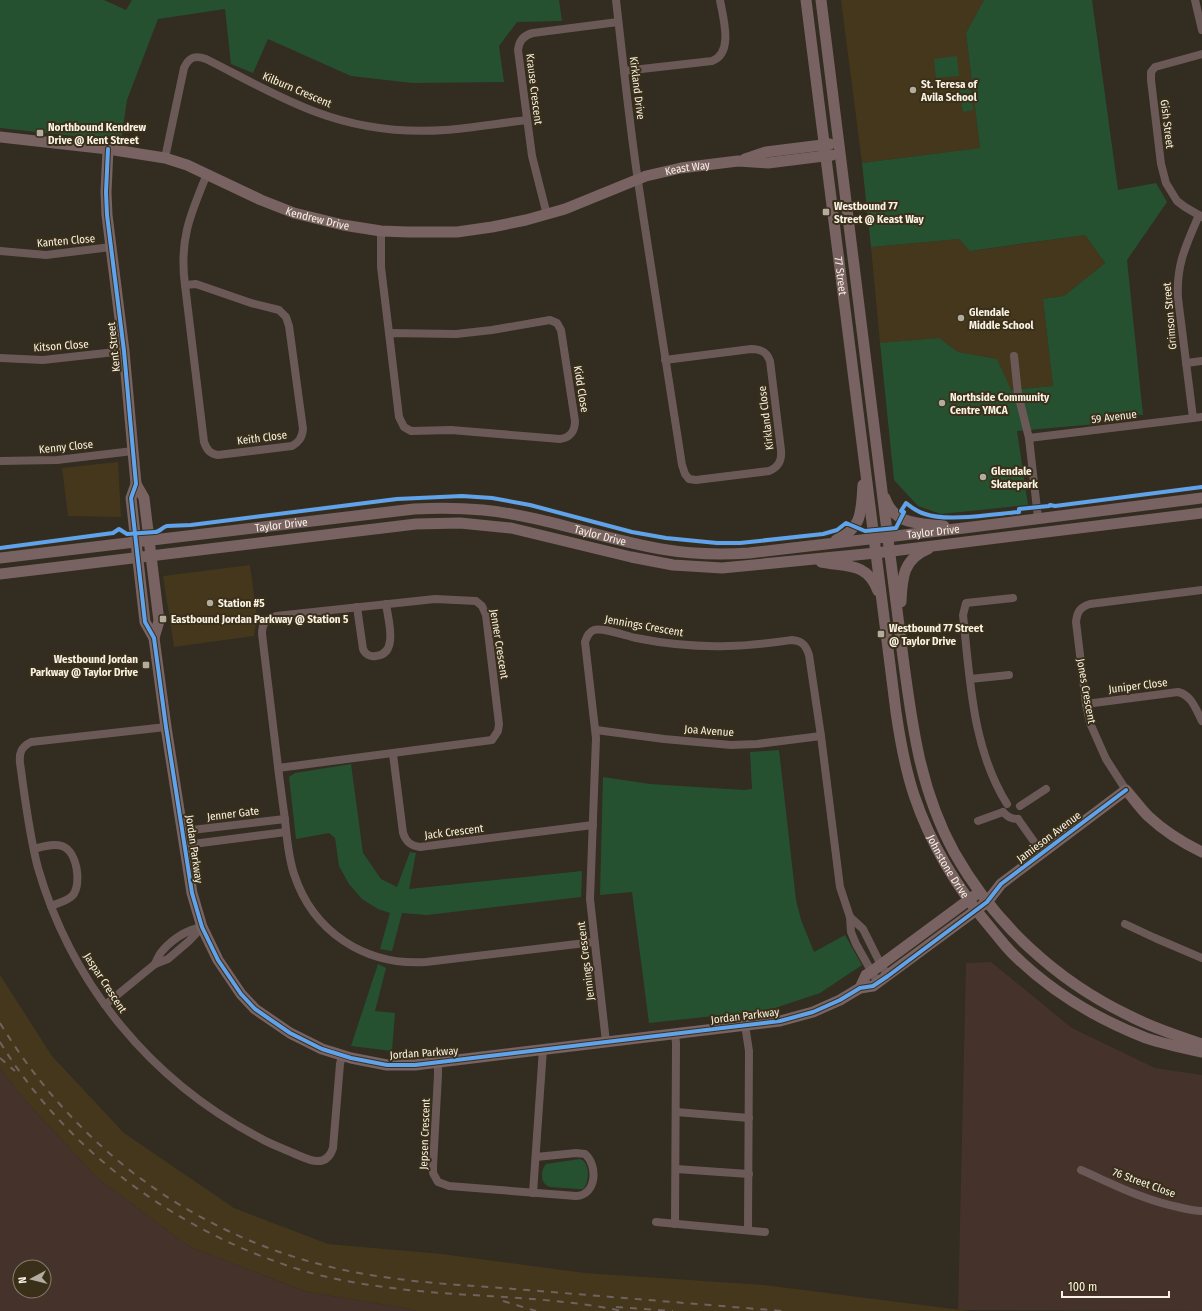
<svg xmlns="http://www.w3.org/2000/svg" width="1202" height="1311" font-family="'Fira Sans Condensed',sans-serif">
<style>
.built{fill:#44371c}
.industrial{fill:#44322b;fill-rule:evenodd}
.green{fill:#265131}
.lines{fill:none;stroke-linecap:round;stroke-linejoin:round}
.street{stroke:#6b5958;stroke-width:8}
.secondary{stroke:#786262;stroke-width:11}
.rail{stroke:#6e635f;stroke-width:2;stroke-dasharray:7 7;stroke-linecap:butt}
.cycleway-casing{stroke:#3a2f19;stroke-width:6}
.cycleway{stroke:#60a3ed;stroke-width:4}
.poi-dot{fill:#b3ada0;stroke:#3a2f19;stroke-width:1.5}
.labels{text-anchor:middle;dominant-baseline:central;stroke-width:4;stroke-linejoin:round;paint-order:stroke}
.poi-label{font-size:11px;font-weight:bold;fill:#f9f2e4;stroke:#3a2f19;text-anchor:start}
.street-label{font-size:11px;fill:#f9f2e4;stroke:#3a2f19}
</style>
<rect width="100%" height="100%" fill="#322c21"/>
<g class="built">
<path d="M841,0H984L966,33L980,148L862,163Z"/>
<path d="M1085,235L1105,263L1064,296L1043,299L1053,386L1010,390L997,359L958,352L939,338L880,343L871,247L959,239L971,251Z"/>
<path d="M118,462L121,517L68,516L62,468Z"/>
<path d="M250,565L257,617L254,636L174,647L163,576Z"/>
<path d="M0,975L52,1056L124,1133L234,1208L328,1244L442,1254L585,1273L764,1285L969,1311H416L404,1308L307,1292L190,1247L97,1178L22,1097L0,1068Z"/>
</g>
<g class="industrial">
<path d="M991,962L1072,1028L1155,1068L1202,1075V1311L958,1310L966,963Z"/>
<path d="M0,1068L22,1097L97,1178L190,1247L307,1292L404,1308L416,1311H0ZM20,1267H44V1291H20Z"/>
</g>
<g class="green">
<path d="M0,0H104L126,10L132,0H559L562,21L517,22L499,46L504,82L412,83L351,76L268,39L253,73L231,64L225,9L158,19L127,100L121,141L0,128Z"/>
<path d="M984,0H1092L1118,190L1156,183L1167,202L1127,260L1143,415L1110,412L1096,424L1017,431L1028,505L941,514L918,506L894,480L880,343L939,338L958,352L997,359L1011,390L1053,386L1043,299L1064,296L1105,263L1085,235L970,251L959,239L871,247L862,163L980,148L966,33Z"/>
<path d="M957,56L959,76L936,78L934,59Z"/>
<path d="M970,86L973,110L963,112L959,88Z"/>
<path d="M779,750L796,900L801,920L814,952L845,935L862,965L820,993L769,1010L649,1023L632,892L600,895L603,777L650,784L744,790L752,789L750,752Z"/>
<path d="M351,764L363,853L381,879L397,887L410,852L416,853L409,889L582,871L581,897L427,915L402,913L392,951L380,949L390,913L378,909L362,899L349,884L339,866L335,838L329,833L296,839L289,777L295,773Z"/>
<path d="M378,964L386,968L375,1011L395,1013L392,1051L351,1046Z"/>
<path d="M580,1159C590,1162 590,1182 583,1189H579L550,1187C540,1184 540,1171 546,1164Z"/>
</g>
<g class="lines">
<g class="street">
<path d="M616,0C623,60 629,121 638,181C652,276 667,371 682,465L685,474L689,479L696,480L769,471C779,467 782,460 781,450L770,361C767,352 761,349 751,349L665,360"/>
<path d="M1195,0L1202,30"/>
<path d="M1202,54L1155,67L1151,72V80L1161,164L1166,183L1177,201L1185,207L1202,217"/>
<path d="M624,71L712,61C734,53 723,18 720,0"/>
<path d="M165,158L184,68C189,57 195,55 206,59C242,77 278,98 316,112C356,127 402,133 445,130C472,128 500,123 527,120"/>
<path d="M547,215L532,156L518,50C519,41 524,35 533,33L618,22"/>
<path d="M381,231V267L389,333"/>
<path d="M0,251L46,255L111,247"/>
<path d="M196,284L251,303L279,310L286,317L289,326L303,429C302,438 299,442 292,446L218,455C210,454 207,450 204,442L185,285Z"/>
<path d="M185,285C179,240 190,215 207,174"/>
<path d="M550,320L557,323L561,330L575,421C575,431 570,438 560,439L451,430L411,431L404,427L399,417L389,333L456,334L492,330Z"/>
<path d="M1014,356L1018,394L1029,438L1038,518"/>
<path d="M0,358L43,360L124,351"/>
<path d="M1186,363L1202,361"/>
<path d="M1193,418L1178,298C1176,265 1186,245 1199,215"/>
<path d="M1029,438L1202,417"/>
<path d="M0,461L57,460L133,451"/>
<path d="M357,607L363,649C365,654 370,657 376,656C399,654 388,619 386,604"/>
<path d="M970,679L1009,675"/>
<path d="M1086,704L1178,692C1192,695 1196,710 1202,721"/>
<path d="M166,727L31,742C21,747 19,753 20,763C25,798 29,834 38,868C72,985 151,1081 260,1138C270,1144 282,1148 293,1153C307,1159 326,1170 333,1148L340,1064L342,1056"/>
<path d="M596,730L664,739L731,745L757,744L821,736"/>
<path d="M393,754L403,833C406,842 411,846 420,847L593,825"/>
<path d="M278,768L492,740L498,731L499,724L486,615L482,606L476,601L435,599L276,616C266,619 262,623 262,634C268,681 273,728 279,775C281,790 283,805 285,820C287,838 288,856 294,874C313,932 365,966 426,962L594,942"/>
<path d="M1126,790L1106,759L1090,723L1086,704L1076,622C1077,612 1080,607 1090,604L1202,590"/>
<path d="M1007,804C972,748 970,679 963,615L966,603L1013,598"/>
<path d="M1020,806L1046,789"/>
<path d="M1003,812C1008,817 1011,819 1018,819"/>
<path d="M1018,819L1042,853"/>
<path d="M978,821L1003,812"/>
<path d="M183,831L285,819"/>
<path d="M185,845L286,832"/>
<path d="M34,849C42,847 53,843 62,846C77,851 82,883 73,895C68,901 58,903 51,906"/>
<path d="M850,917L863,929L881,965L888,976"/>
<path d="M1125,924L1155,938L1202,958"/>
<path d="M155,964C157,959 160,953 163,950C173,939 187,930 202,927"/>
<path d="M105,1005L155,964L168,959L189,941L202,927"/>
<path d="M745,1025L749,1051L748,1230"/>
<path d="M606,1042L590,899L596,738L585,642C587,637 588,632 594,630C602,627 626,636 636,638C666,644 697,647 728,646C749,646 770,643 792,640C803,641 806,646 809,655L821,736L840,887L850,917L851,932L856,944L878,983"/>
<path d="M438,1062V1075L433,1166V1173L438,1182L449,1186L576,1196C597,1195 598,1165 585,1154L576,1153L536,1157"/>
<path d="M676,1112L749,1118"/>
<path d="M676,1169L749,1174"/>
<path d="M1081,1170C1113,1184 1143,1200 1178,1207C1186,1209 1194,1211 1202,1211"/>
<path d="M533,1193L543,1049"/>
<path d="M656,1222L765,1232"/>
<path d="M675,1224L676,1043L675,1034"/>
</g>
<g class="secondary">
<path id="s1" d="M806,0L896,712C900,740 905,768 914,795C931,846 959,891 994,932C1000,939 1005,946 1012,953C1049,990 1097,1019 1146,1038C1164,1044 1183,1048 1202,1052"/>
<path d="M821,0C843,179 865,359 888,539C893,578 898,617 903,657C912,725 920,790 954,852C994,923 1056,981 1130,1016C1153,1028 1178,1036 1202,1044"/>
<path id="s2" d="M0,137L108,149L165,158L187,165L261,200L294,213L343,225L381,231L408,232H457L492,227L526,220L565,209L646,176L681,168L738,161L768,163L832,155"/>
<path d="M108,149L106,192L107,215L124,351L133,451L136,484L131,498L145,622L154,638L166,727L192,893L202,927L218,960L241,994L255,1009L290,1033L322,1049L351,1058L387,1065H415L780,1021L813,1012L840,1000L860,988L873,986L987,902L1001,884L1126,790C1133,798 1140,808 1148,816C1163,830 1183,843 1202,852"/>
<path d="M745,159L766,152L830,144"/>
<path d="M136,484L144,498L151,556L159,621L154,638"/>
<path d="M885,498C895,526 919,523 944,526"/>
<path d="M836,540C863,528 861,511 863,485"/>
<path id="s3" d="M0,558L414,509C437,508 460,508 483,510C544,516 602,539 661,549C690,554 720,555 749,553L964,528L1202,498"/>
<path d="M821,562C847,567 867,562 878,591"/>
<path d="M0,574L416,524L460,523L511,528L631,557L673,565L722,568L876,553L1202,513"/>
<path d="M901,602C902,578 903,559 928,549"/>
<path d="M860,988L866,975L871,972L974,896"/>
</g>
<g class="rail">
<path d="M0,1023C77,1150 198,1239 344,1270C404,1283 466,1285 527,1290C612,1297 697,1304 782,1311"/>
<path d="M0,1042C67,1152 178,1232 301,1270C330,1279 361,1284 392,1288C468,1298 547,1295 622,1311"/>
<path d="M0,1058L15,1071"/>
<path d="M503,1301L536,1311"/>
<path d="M616,1307L673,1311"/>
</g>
<defs>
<g id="cycleway">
<path d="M108,149L106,192L107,215L124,351L133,451L136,484L131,498L145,622L154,638L166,727L192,893L202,927L218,960L241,994L255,1009L290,1033L322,1049L351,1058L387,1065H415L780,1021L813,1012L840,1000L860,988L873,986L888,976L987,902L1001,884L1126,790"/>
<path d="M0,548L113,533L119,529L127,534L155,532C160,532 162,527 167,526L191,525L397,499L462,496L492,498L530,505L632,532L666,538L717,543H740L823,534L837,530L846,523L865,531L896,528L904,512L901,511L906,503C912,508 918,512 925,514C947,522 995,514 1019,512V509L1049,506L1050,505L1055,506L1202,487"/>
</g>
</defs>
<use href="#cycleway" class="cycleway-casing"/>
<use href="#cycleway" class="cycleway"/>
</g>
<g class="poi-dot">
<circle cx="913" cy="90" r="4"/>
<rect x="36" y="129" width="8" height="8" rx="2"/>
<rect x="822" y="208" width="8" height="8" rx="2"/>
<circle cx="961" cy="318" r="4"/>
<circle cx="942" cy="403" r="4"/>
<circle cx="983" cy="477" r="4"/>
<circle cx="210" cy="603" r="4"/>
<rect x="159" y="615" width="8" height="8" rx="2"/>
<rect x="877" y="630" width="8" height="8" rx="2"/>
<rect x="142" y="661" width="8" height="8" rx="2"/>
</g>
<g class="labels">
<g class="poi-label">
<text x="921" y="84">St. Teresa of<tspan x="921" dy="13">Avila School</tspan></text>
<text x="48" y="127">Northbound Kendrew<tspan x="48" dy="13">Drive @ Kent Street</tspan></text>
<text x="834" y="206">Westbound 77<tspan x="834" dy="13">Street @ Keast Way</tspan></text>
<text x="969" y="312">Glendale<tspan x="969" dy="13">Middle School</tspan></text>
<text x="950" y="397">Northside Community<tspan x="950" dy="13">Centre YMCA</tspan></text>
<text x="991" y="471">Glendale<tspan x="991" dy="13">Skatepark</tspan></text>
<text x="218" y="603">Station #5</text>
<text x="171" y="619">Eastbound Jordan Parkway @ Station 5</text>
<text x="889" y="628">Westbound 77 Street<tspan x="889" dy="13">@ Taylor Drive</tspan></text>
<text x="138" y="659" text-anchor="end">Westbound Jordan<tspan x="138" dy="13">Parkway @ Taylor Drive</tspan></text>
</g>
<g class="street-label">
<text transform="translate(637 88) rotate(83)">Kirkland Drive</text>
<text transform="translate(534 89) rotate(83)">Krause Crescent</text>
<text transform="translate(297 90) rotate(23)">Kilburn Crescent</text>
<text transform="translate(1167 124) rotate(83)">Gish Street</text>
<text stroke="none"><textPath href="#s2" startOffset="712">Keast Way</textPath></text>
<text stroke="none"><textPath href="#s2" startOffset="331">Kendrew Drive</textPath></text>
<text transform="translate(66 241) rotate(-5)">Kanten Close</text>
<text stroke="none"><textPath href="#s1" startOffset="278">77 Street</textPath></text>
<text transform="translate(1170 316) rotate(-95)">Grimson Street</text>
<text transform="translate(61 346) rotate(-4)">Kitson Close</text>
<text transform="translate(114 347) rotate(-96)">Kent Street</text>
<text transform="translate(581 389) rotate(81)">Kidd Close</text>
<text transform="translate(1114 417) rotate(-7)">59 Avenue</text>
<text transform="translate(766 418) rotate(-97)">Kirkland Close</text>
<text transform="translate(262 438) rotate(-7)">Keith Close</text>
<text transform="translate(66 447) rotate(-6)">Kenny Close</text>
<text stroke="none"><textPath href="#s3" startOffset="283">Taylor Drive</textPath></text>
<text stroke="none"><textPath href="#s3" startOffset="942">Taylor Drive</textPath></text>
<text stroke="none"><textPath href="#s3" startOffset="606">Taylor Drive</textPath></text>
<text transform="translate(644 626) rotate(10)">Jennings Crescent</text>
<text transform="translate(499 644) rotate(81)">Jenner Crescent</text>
<text transform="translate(1138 686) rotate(-7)">Juniper Close</text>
<text transform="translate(1086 691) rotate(80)">Jones Crescent</text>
<text transform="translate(709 731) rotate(4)">Joa Avenue</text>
<text transform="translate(233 814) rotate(-7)">Jenner Gate</text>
<text transform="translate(454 832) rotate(-7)">Jack Crescent</text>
<text transform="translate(1049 837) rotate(-37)">Jamieson Avenue</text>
<text transform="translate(194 849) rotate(82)">Jordan Parkway</text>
<text stroke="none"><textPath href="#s1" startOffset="882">Johnstone Drive</textPath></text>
<text transform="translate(586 961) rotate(-97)">Jennings Crescent</text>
<text transform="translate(105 983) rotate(57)">Jaspar Crescent</text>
<text transform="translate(745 1016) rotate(-7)">Jordan Parkway</text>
<text transform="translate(424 1053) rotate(-4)">Jordan Parkway</text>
<text transform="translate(425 1134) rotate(-88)">Jepsen Crescent</text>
<text transform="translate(1144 1183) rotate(20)">76 Street Close</text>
</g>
</g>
<g transform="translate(32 1279) rotate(263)"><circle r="19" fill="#3a2f19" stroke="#867d6a"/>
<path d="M0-3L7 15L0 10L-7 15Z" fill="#b3ada0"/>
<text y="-6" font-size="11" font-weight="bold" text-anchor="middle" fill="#f9f2e4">N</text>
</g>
<path d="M1062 1291v6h107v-6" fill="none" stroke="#f9f2e4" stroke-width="2"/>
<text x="1068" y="1291" font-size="12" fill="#f9f2e4" stroke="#3a2f19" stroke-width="3" paint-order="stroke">100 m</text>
</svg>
